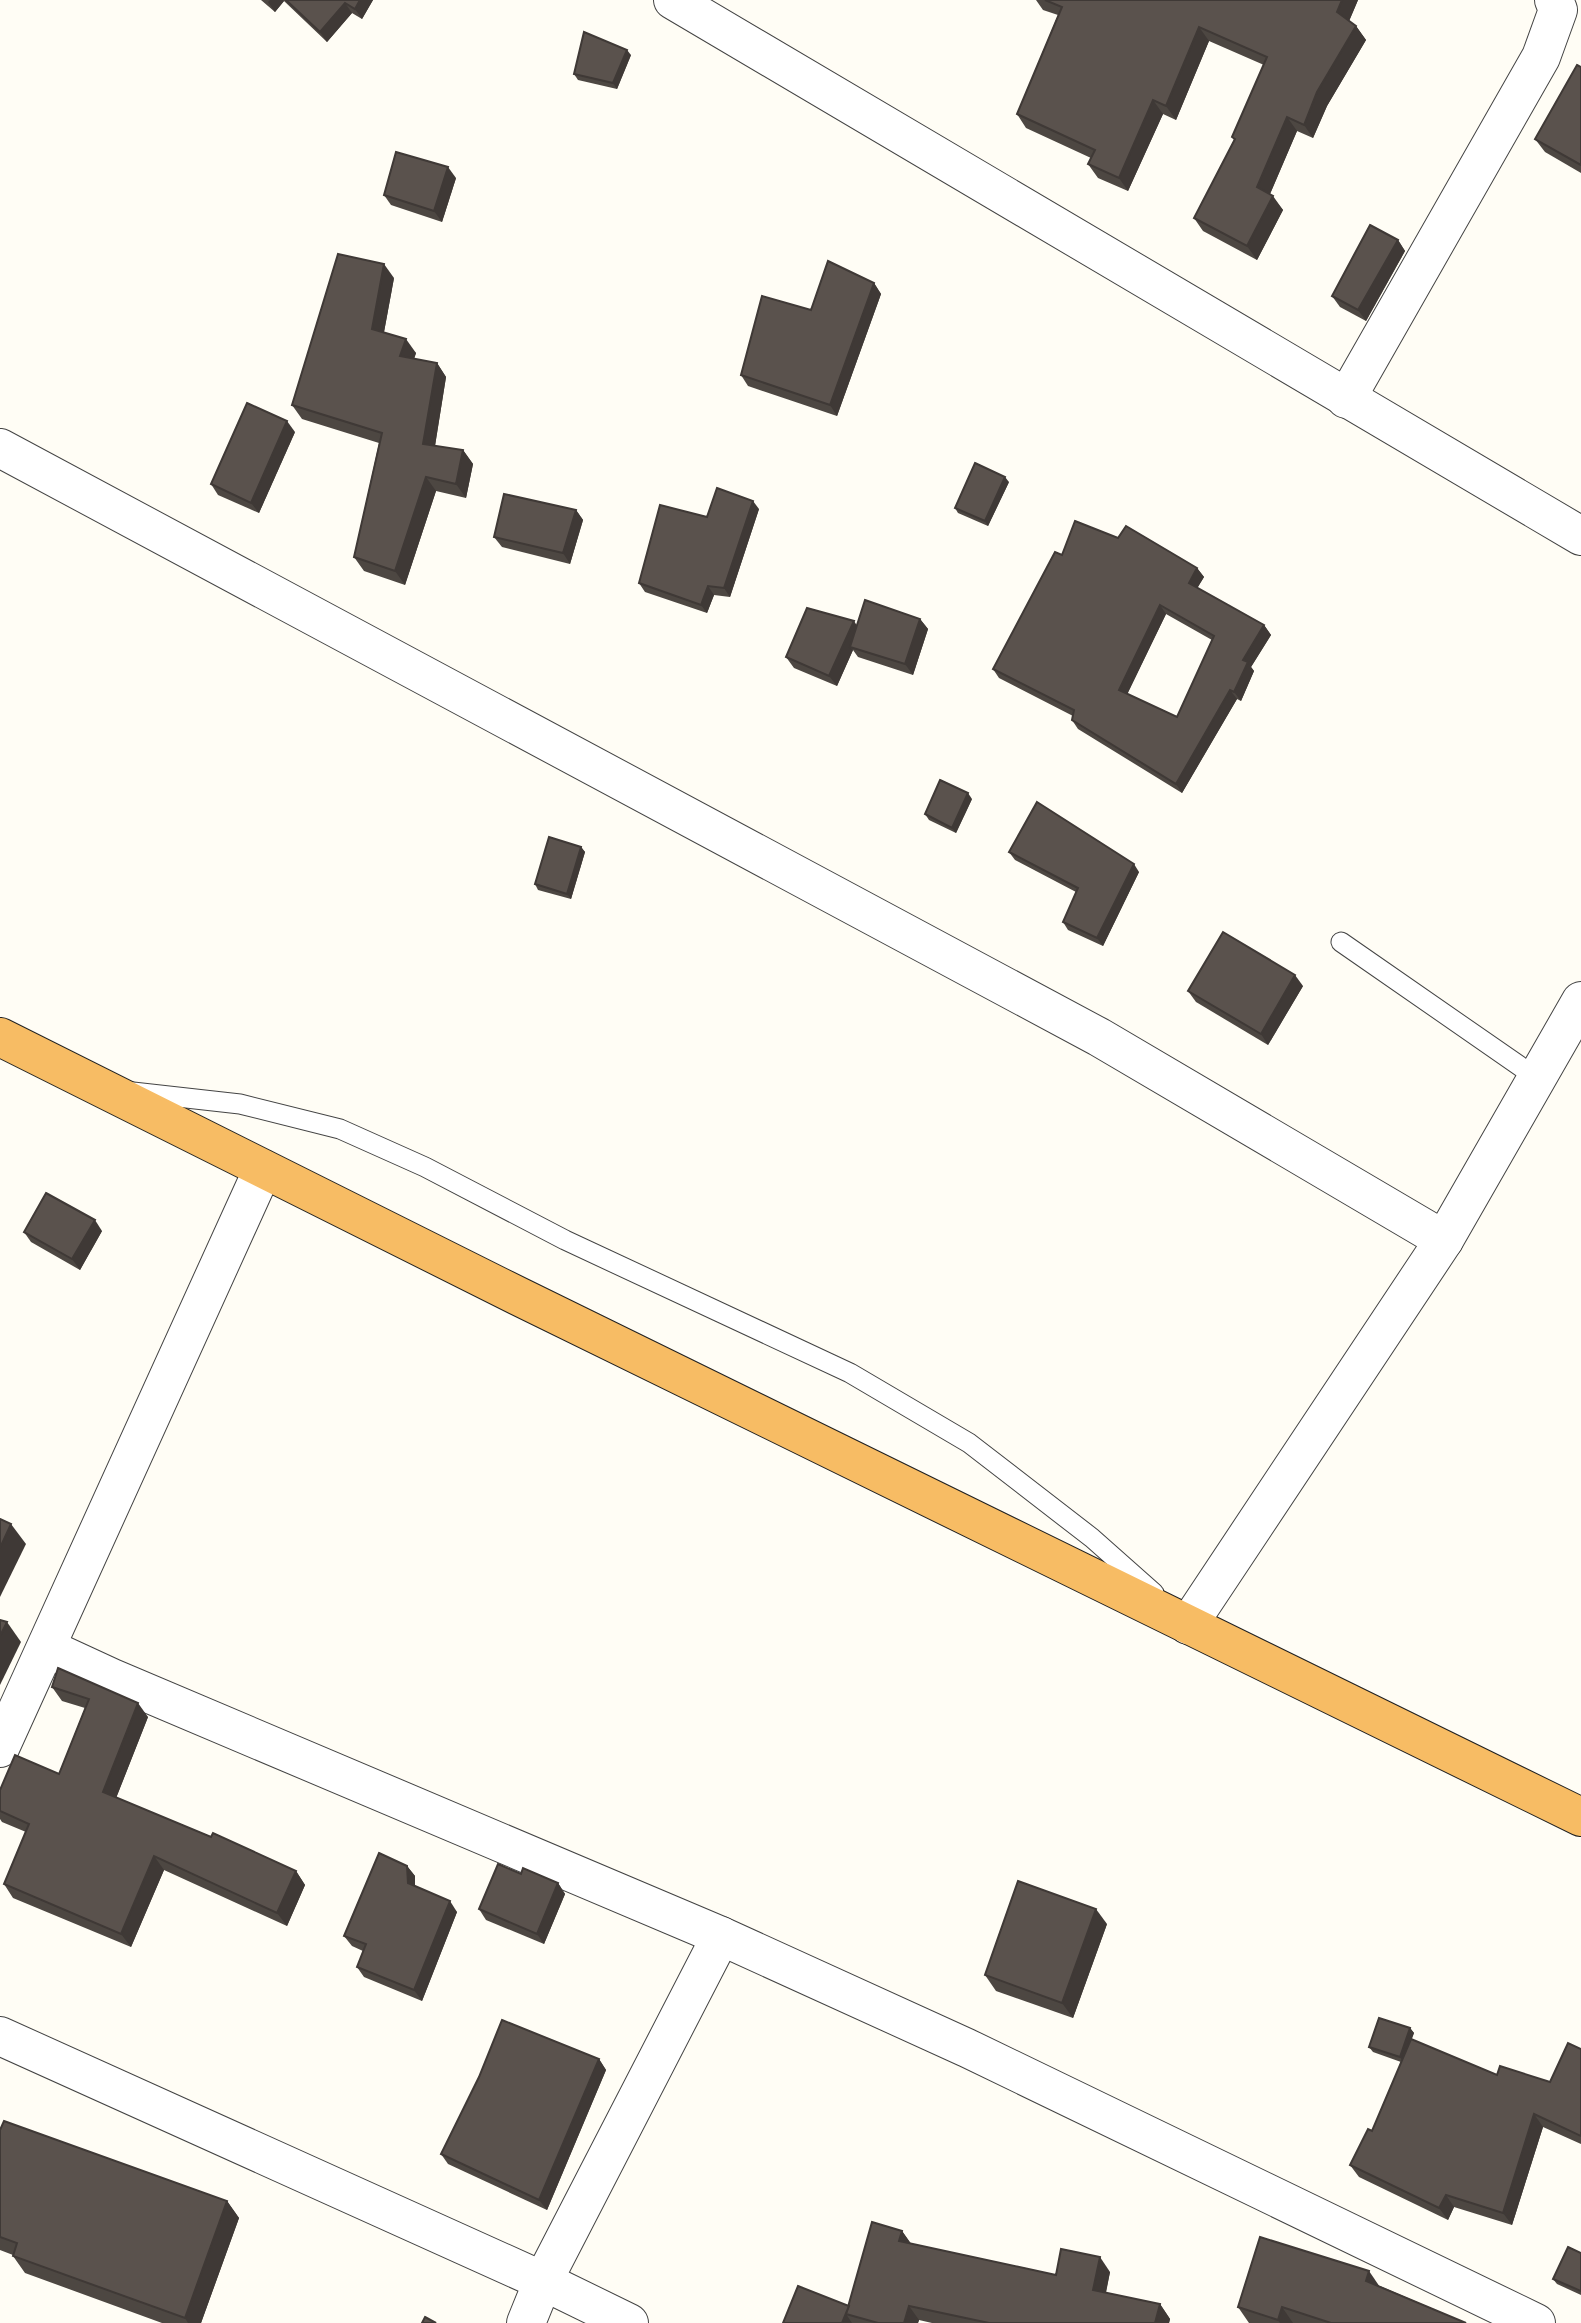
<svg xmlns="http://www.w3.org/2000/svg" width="1581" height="2323" font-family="Georgia,serif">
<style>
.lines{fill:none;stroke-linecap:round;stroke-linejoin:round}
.service-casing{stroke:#444;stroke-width:21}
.minor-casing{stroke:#444;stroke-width:40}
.trunk-casing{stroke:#222;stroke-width:40}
.service{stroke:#fff;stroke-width:19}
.minor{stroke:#fff;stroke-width:38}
.trunk{stroke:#f7bc64;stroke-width:38}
.wall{fill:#4d4742;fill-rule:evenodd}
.shaded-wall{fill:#3f3936}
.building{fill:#5a524d;stroke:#3f3936;stroke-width:2;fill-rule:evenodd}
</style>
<rect width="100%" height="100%" fill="#fffdf5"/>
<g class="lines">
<defs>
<g id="service">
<path d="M1341,942L1537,1078"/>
<path d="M133,1092L240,1104L340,1129L425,1167L565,1240L850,1373L969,1443L1092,1538L1154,1593"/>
</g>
<g id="minor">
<path d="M673,0L1581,536"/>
<path d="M1346,399L1541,57L1558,10L1554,0"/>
<path d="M0,448L1099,1037L1444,1240"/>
<path d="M1188,1625L1444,1240L1581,1001"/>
<path d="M47,1648L112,1678L721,1936L967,2048L1536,2323"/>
<path d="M0,1748L263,1169"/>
<path d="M0,2036L543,2281L629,2323"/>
<path d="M526,2323L543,2281L721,1936"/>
</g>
<path id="trunk" d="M0,1037L518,1296L1581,1817"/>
</defs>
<use href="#service" class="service-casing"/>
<use href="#minor" class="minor-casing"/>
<use href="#trunk" class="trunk-casing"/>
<use href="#service" class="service"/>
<use href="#minor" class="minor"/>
<use href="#trunk" class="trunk"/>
</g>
<g class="wall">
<path d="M261,0H373L362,19L352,13L327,42L284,1L275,12Z"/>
<path d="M1036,0H1358L1349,21L1356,26L1366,40L1327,106L1313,138L1297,131L1270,194L1283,210L1257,260L1203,231L1194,218L1234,140L1232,137L1264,65L1209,41L1176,120L1163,114L1128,191L1098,178L1088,164L1091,158L1026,128L1017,114L1058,15L1043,10Z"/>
<path d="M631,55L617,89L578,80L574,74Z"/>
<path d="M1581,67V173L1545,152L1535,139Z"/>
<path d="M456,178L442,222L391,205L384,195Z"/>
<path d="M1398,240L1405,251L1366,321L1340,307L1332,296Z"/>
<path d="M394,278L384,332L416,353L414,359L437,363L446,377L435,446L463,450L473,464L466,498L436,491L405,585L364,571L354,557L379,443L302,419L292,405Z"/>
<path d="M874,283L881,294L837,416L748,386L741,375L811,310Z"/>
<path d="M295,432L259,513L218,495L211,484Z"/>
<path d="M1009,482L988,526L958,513L955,508Z"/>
<path d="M759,509L730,597L714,595L707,613L645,592L639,583L707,517Z"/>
<path d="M576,510L583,520L570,564L502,547L494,537Z"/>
<path d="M1062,555L1197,568L1204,577L1197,588L1264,625L1271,635L1251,667L1254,671L1241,701L1237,699L1182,793L1078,729L1072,720L1073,716L999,678L993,669ZM1166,614L1212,640L1177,717L1127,694Z"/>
<path d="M920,619L928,629L913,675L858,657L853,650L837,686L794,668L786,657L857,626Z"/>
<path d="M972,799L956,833L929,820L925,814Z"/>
<path d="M581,847L585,852L571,899L538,890L535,884Z"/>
<path d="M1009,852L1139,872L1103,946L1068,930L1063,922L1076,892L1015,860Z"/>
<path d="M1303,986L1268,1045L1196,1002L1188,991Z"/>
<path d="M102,1231L80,1270L31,1242L24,1232Z"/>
<path d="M52,1687L148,1717L116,1798L296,1871L305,1885L287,1926L164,1870L131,1947L13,1898L4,1884L26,1832L2,1822L0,1819V1790L59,1774L85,1708L62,1701Z"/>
<path d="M407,1866L415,1876V1886L457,1912L422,2001L364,1977L357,1967L363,1951L352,1946L344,1936Z"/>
<path d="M521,1874L558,1883L565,1894L544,1944L486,1920L479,1909Z"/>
<path d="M1107,1924L1073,2018L996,1991L985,1975Z"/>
<path d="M1410,2028L1414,2033L1411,2039L1497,2075L1550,2082L1581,2049V2144L1543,2127L1512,2225L1454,2207L1448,2220L1359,2177L1350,2165L1372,2131L1401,2062L1373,2052L1369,2047Z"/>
<path d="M599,2059L606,2070L547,2210L448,2164L441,2154Z"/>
<path d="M0,2130L227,2201L239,2218L201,2323H162L25,2273L13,2256V2255L0,2250Z"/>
<path d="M902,2231L911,2244L1056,2275L1110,2272L1106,2293L1160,2304L1170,2319L1169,2323H932L919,2320L918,2323H783L849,2306Z"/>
<path d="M1581,2253V2295L1557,2284L1553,2279Z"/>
<path d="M1380,2286L1466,2323H1249L1238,2307Z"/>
</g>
<g class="shaded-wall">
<path d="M270,0H283L284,1L275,12L268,2Z"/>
<path d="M360,0H373L362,19L355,9Z"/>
<path d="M1342,0H1358L1347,26L1337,12Z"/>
<path d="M345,3L352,13L327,42L320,32Z"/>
<path d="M1356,26L1366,40L1327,106L1313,138L1304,125L1317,92Z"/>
<path d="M1199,27L1209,41L1176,120L1166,106Z"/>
<path d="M627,50L631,55L617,89L613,83Z"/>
<path d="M1153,100L1163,114L1128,191L1119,178Z"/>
<path d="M1287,117L1297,131L1267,201L1257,187Z"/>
<path d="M448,167L456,178L442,222L434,211Z"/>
<path d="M1273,196L1283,210L1257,260L1247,246Z"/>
<path d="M1398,240L1405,251L1366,321L1358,310Z"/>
<path d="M384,264L394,278L382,343L372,329Z"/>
<path d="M874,283L881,294L837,416L830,405Z"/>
<path d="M406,339L416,353L410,370L400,356Z"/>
<path d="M437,363L446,377L433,458L423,444Z"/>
<path d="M287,421L295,432L259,513L251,503Z"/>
<path d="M463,450L473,464L466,498L456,484Z"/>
<path d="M426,477L436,491L405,585L395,571Z"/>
<path d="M1005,477L1009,482L988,526L985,521Z"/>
<path d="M753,501L759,509L730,597L724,588Z"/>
<path d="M576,510L583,520L570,564L563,553Z"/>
<path d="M1197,568L1204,577L1195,592L1189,583Z"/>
<path d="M708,586L714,595L707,613L701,605Z"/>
<path d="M1160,605L1166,614L1125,699L1119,690Z"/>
<path d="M920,619L928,629L913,675L905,664Z"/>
<path d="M854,621L861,632L850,647L853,650L837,686L829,676Z"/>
<path d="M1264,625L1271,635L1251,667L1254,671L1241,701L1234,692L1243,660Z"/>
<path d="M1230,690L1237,699L1182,793L1176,784Z"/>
<path d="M968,793L972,799L956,833L952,828Z"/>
<path d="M581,847L585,852L571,899L567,894Z"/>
<path d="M1134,864L1139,872L1103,946L1097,938Z"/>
<path d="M1295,975L1303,986L1268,1045L1261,1034Z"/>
<path d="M95,1220L102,1231L80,1270L72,1259Z"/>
<path d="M11,1524L26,1544L0,1597V1548Z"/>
<path d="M7,1622L21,1642L0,1685V1636Z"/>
<path d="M138,1703L148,1717L113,1806L103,1792Z"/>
<path d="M154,1856L164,1870L131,1947L121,1934Z"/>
<path d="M407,1866L415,1876V1894L408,1883Z"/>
<path d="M296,1871L305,1885L287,1926L277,1913Z"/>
<path d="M558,1883L565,1894L544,1944L537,1934Z"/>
<path d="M450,1901L457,1912L422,2001L414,1990Z"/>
<path d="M1096,1909L1107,1924L1073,2018L1062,2003Z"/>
<path d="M1410,2028L1414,2033L1404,2062L1400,2057Z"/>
<path d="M599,2059L606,2070L547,2210L539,2200Z"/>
<path d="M1534,2114L1543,2127L1512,2225L1503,2213Z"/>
<path d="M1446,2195L1454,2207L1448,2220L1439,2208Z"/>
<path d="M227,2201L239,2218L201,2323H188L185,2318Z"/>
<path d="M902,2231L912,2245L899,2241Z"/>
<path d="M1100,2257L1110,2272L1103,2305L1093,2290Z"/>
<path d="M1369,2271L1382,2290L1366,2281Z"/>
<path d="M1160,2304L1170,2319L1169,2323H1155Z"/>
<path d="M849,2306L846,2314L852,2323H842Z"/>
<path d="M909,2306L919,2320L918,2323H904Z"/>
<path d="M1282,2307L1293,2323H1280L1278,2320Z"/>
</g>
<g class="building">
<path d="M286,0H360L355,9L345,3L320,32Z"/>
<path d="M1045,0H1342L1337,12L1356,26L1317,92L1304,125L1287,117L1257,187L1273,196L1247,246L1194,218L1235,139L1232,137L1267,57L1199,27L1166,106L1153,100L1119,178L1088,164L1095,150L1017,114L1062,7Z"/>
<path d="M584,32L627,50L613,83L574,74Z"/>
<path d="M1577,65L1581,67V165L1535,139Z"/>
<path d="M396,152L448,167L434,211L384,195Z"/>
<path d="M1370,225L1398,240L1358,310L1332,296Z"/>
<path d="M338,254L384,264L372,329L406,339L400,356L437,363L423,444L463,450L456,484L426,477L395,571L354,557L382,433L292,405Z"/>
<path d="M828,261L874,283L830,405L741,375L762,296L811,310Z"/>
<path d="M247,403L287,421L251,503L211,484Z"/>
<path d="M975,463L1005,477L985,521L955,508Z"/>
<path d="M717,488L753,501L724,588L708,586L701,605L639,583L660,505L707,517Z"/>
<path d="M504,494L576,510L563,553L494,537Z"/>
<path d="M1075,521L1118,538L1126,526L1197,568L1189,583L1264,625L1243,660L1248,662L1234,692L1230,690L1176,784L1072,720L1074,710L993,669L1055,552L1062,555ZM1160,605L1214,636L1177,717L1119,690Z"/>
<path d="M865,600L920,619L905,664L850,647Z"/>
<path d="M807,608L854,621L829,676L786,657Z"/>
<path d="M940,780L968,793L952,828L925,814Z"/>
<path d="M1037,802L1134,864L1097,938L1063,922L1078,888L1009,852Z"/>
<path d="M549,837L581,847L567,894L535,884Z"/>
<path d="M1223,932L1295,975L1261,1034L1188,991Z"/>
<path d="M46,1193L95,1220L72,1259L24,1232Z"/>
<path d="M0,1519L11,1524L0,1548Z"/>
<path d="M0,1620L7,1622L0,1636Z"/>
<path d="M58,1668L138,1703L103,1792L211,1837L213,1833L296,1871L277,1913L154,1856L121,1934L4,1884L29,1824L0,1811V1790L15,1755L59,1774L89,1699L52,1687Z"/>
<path d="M379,1853L407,1866L408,1883L450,1901L414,1990L357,1967L366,1944L344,1936Z"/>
<path d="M498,1864L521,1874L523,1868L558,1883L537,1934L479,1909Z"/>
<path d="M1018,1881L1096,1909L1062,2003L985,1975Z"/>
<path d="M1379,2018L1410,2028L1400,2057L1369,2047Z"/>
<path d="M502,2020L599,2059L539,2200L441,2154L479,2077Z"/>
<path d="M1411,2039L1497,2075L1500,2066L1550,2082L1568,2043L1581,2049V2136L1534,2114L1503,2213L1446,2195L1439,2208L1350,2165L1368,2129L1372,2131Z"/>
<path d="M4,2121L227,2201L185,2318L13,2256L17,2243L0,2237V2130Z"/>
<path d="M872,2222L902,2231L899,2241L1056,2275L1061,2249L1100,2257L1093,2290L1160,2304L1155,2323H989L909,2306L904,2323H878L846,2314Z"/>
<path d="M1260,2237L1369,2271L1366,2281L1466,2323H1331L1282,2307L1278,2320L1238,2307Z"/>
<path d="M1568,2247L1581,2253V2291L1553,2279Z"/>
<path d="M798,2286L849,2306L842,2323H783Z"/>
<path d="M425,2317L436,2323H422Z"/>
</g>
</svg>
